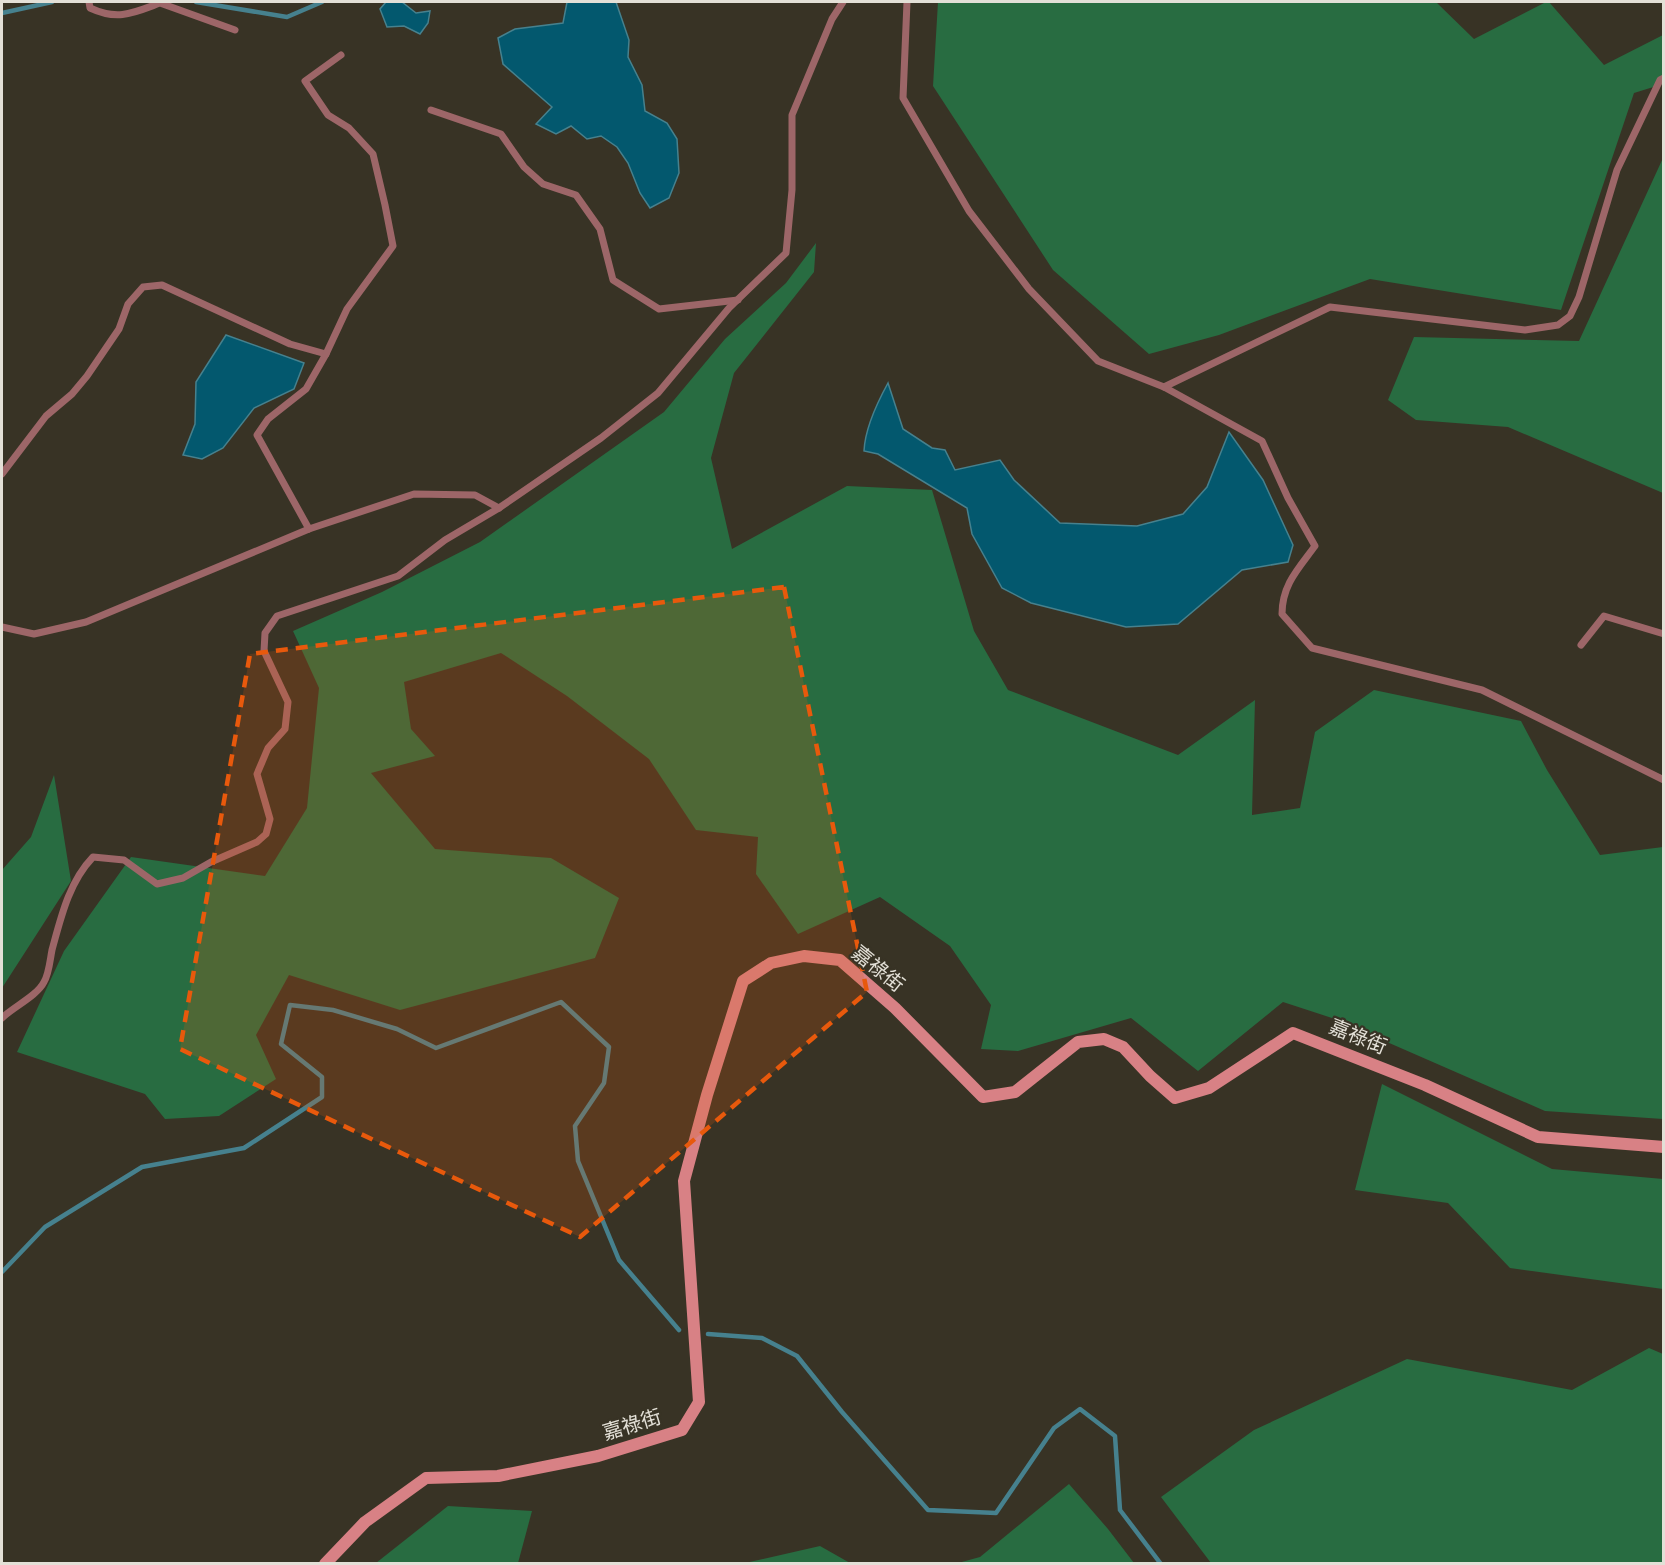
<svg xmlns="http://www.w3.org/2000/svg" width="1665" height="1565" font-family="'Nunito Sans','Noto Sans TC',sans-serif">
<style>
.forest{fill:#286c41}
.water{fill:#03586e;stroke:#46818e;stroke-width:1.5}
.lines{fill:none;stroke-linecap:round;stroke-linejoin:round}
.stream{stroke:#46818e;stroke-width:4.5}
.lane{stroke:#9d6668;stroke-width:7}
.secondary{stroke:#d88185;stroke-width:12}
.marked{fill:#e8590c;fill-opacity:0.2;stroke:#e8590c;stroke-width:4.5;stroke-dasharray:12 8;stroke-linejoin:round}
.labels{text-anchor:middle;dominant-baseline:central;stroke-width:4.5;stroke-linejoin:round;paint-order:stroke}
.street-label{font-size:20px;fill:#e3e0d7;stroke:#383325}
</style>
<rect width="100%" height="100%" fill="#383325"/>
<g class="forest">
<path d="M938,2H1436L1474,39L1546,2H1549L1604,65L1663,35V84L1634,93L1561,310L1370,279L1219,335L1149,354L1053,270L933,86Z"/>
<path d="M1663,158V493L1508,427L1416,420L1388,400L1414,337L1579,341Z"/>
<path d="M816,243L814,272L734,373L711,458L732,549L847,486L932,490L974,631L1008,690L1178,755L1255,700L1252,815L1300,808L1315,732L1374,690L1521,721L1547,770L1600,855L1663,847V1119L1545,1111L1332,1018L1283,1002L1198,1071L1131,1018L1018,1051L981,1049L991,1005L950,946L880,897L798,934L756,874L758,837L696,830L649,759L567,696L501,653L404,682L411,729L435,756L371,773L435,849L551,858L619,898L595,958L400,1010L289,975L256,1035L276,1079L219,1116L165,1119L145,1094L17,1052L64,951L131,857L265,876L307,808L319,688L293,631L382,592L480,542L664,412L725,339L786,283Z"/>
<path d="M54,775L71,881L2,988V870L31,837Z"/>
<path d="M1382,1084L1552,1169L1663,1179V1289L1510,1268L1448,1203L1355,1190Z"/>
<path d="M1649,1348L1663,1354V1563H1211L1161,1497L1254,1430L1407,1359L1572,1390Z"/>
<path d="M1069,1484L1108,1529L1134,1563H958L980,1557Z"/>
<path d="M448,1506L532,1511L518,1563H376Z"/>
<path d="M820,1546L850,1563H745Z"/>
</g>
<g class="water">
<path d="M386,2H402L416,13L430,11L428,23L420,34L404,26L387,27L380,9Z"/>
<path d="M567,2H616L629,40L628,57L642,85L645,111L667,123L677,139L679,173L669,198L650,208L640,193L628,163L617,147L601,136L587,139L571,126L556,134L536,124L552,107L503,64L498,38L515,29L563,23Z"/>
<path d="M226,335L304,363L294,389L254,408L223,448L202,459L183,455L195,424L196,382Z"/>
<path d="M888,383L903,429L932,448L945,450L955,470L1000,460L1014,480L1060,523L1137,526L1183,514L1207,487L1229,432L1263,480L1293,545L1288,562L1242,570L1178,624L1126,627L1031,603L1002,588L972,534L967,508L878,454L864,451C865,428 877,403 888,383Z"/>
</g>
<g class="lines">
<g class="stream">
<path d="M196,2L287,17L322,2"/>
<path d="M2,13L52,2"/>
<path d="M2,1272L45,1227L142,1167L244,1148L322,1097V1077L281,1044L290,1005L333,1010L397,1029L436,1048L561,1002L609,1047L604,1083L575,1126L578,1161L619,1260L679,1330"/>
<path d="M708,1334L762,1338L797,1356L842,1412L928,1510L996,1513L1054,1428L1080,1409L1115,1436L1120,1510L1161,1564"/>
</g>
<g class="lane">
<path d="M89,2L90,8C118,21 133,13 160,3L235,30"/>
<path d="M907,2L903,98L969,211L1029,289L1098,361L1164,387L1262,441L1288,498L1315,546C1298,569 1282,585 1282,614L1312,648L1482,690L1664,780"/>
<path d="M431,110L501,134L524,167L543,184L576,195L600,229L613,280L659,309L738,300"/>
<path d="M1164,387L1330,307L1525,330L1558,325L1570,316L1579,297L1617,170L1660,80L1664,78"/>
<path d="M2,474L46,416L72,394L87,376L119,329L128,304L143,287L162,285L290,344L326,354"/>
<path d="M309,529L257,435L268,419L306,389L326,354L347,309L393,246L385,205L373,154L349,128L328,115L305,81L341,55"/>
<path d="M2,627L34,634L86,622L309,529L414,494L475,495L499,508"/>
<path d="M1581,645L1604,616L1664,634"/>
<path d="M2,1018C13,1007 37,996 44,982C49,974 50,960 52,950C61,917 69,882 93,857L124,860L157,884L183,878L211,862L257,842L266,834L270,819L257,774L268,748L285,729L288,702L264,651L265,633L277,616L398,576L445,540L499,508L601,438L658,393L729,308L786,253L792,190V115L832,19L843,2"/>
</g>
<path class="secondary" d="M325,1564L365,1522L426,1478L498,1476L598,1456L682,1430L699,1402L684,1181L707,1095L743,981L771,963L804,956L840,960L895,1008L983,1097L1015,1092L1078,1042L1104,1039L1123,1047L1150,1076L1175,1098L1209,1088L1293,1033L1425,1085L1538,1137L1664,1147"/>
</g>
<path class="marked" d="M784,587L867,992L580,1237L180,1049L250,654Z"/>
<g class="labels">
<g class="street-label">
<text transform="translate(878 969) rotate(39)">嘉祿街</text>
<text transform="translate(1358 1037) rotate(22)">嘉祿街</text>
<text transform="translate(632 1425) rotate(-17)">嘉祿街</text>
</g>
</g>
<rect width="1665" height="1565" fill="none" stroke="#e3e0d7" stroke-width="6"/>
</svg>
